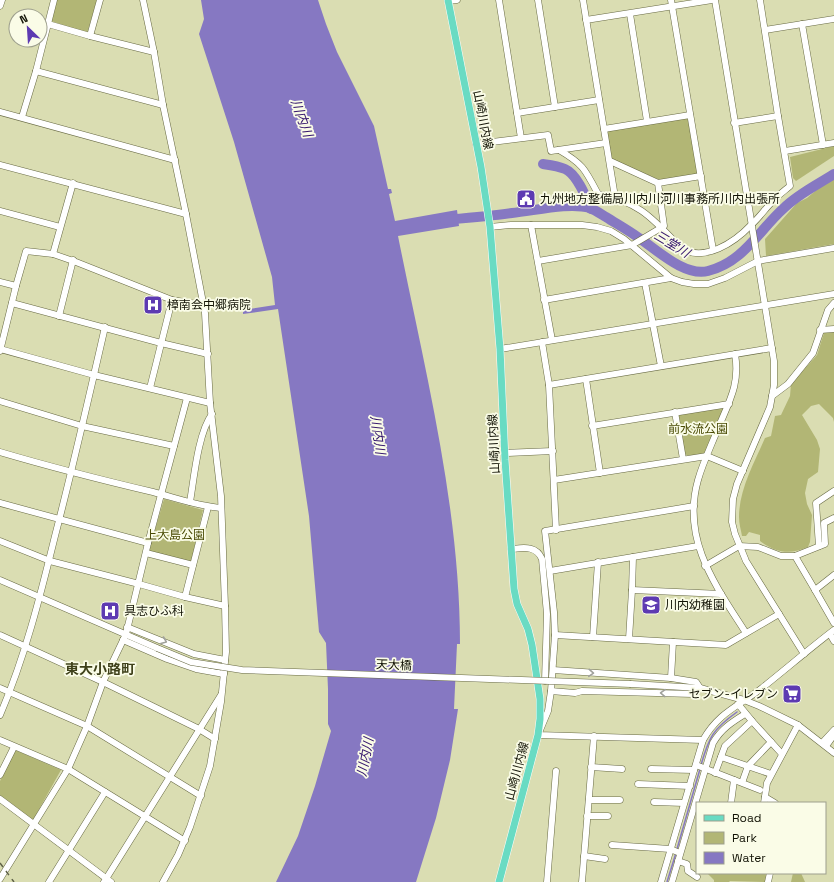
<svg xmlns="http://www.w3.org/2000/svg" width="834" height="882" font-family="'Space Grotesk','Noto Sans JP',sans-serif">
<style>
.green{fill:#b2b675}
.water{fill:#8678c2}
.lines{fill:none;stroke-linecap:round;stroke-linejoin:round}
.stream{stroke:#8678c2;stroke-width:1.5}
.river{stroke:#8678c2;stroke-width:10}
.minor-casing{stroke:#686a44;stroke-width:7}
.major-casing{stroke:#fff;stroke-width:8}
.minor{stroke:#fff;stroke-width:6}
.major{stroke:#69dbc3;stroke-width:7}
.rail{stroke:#5e6047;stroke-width:1.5;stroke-dasharray:5 5;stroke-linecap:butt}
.minor-bridge-casing{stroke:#686a44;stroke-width:7;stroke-linecap:butt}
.minor-bridge{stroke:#fff;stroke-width:6}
.oneway{stroke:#a0a19b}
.labels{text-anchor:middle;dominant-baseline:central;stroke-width:3.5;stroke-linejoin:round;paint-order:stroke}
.street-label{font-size:12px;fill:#121305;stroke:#fafce7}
.poi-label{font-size:12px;fill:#121305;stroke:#fafce7;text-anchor:start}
.park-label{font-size:12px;fill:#494a04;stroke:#fafce7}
.water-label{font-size:13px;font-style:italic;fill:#32136c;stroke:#fafce7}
.quarter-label{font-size:14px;font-weight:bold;fill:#3f411b;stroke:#fafce7}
</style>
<rect width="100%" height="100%" fill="#daddb2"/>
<g class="green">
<path d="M57,0H97L87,33L51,21Z"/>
<path d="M686,118L689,119L697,173L695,175L660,180L613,160L611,157L607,131Z"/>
<path d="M834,146V156L796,181L793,178L790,157Z"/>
<path d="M834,178V244L766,256L765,239L797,203L807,198L820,187Z"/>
<path d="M834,332V422L833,418L819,404L811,406L802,415L817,440L820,449L818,472L808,479L805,493L807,504L812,515L810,542L808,547C790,555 776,553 760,541V535L749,532L746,536H742C741,530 739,524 739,517C739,490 754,463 765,438L771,436L775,416L781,415L790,396L791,384L817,355L824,333Z"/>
<path d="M722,407L724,410L706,452C701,456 690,457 684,454L679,416L680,414Z"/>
<path d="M164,499L203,510L191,562L149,551Z"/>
<path d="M15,750L61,770L33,820L0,795V781Z"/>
<path d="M707,873H765L766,874L765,882L730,881L729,882H714V880Z"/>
<path d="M793,873H801L805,882H791Z"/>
</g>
<path class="water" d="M201,0H318L326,24L337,52L374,126L388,189H391L392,193L389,194L395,221L457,210L459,226L398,236C425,371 460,506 460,644H457L454,709H458L450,760L436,818L416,882H276L298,836L315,786L331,731L328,724V689L326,643L319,632L309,516L278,309L243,314V310L275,305L272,277L234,142L199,34L204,19Z"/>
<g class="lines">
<g class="stream">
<path d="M701,765C709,737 713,729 737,712"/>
<path d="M677,849L700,769"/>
<path d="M667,882L676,853"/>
</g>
<g class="river">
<path d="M543,164C550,165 558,166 565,169C577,174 586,197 591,209"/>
<path d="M445,220C467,218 490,216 512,213C534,211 569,202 590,208C595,210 601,214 606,217C617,224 628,230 639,238C657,250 685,277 708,271C744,262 759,230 784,208C798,194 817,185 834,174"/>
</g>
<defs>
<g id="minor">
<path d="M143,0L154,52L163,105L186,214L205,313L210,403L221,496L225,606L226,652L221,702L210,766L190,827L178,855L163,882"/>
<path d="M499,0L521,138"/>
<path d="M538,0L555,107"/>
<path d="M583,0L615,197"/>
<path d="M671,0L713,250"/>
<path d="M715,0L774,361V385L770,407L737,484L733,499L732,522L735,534L746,561L804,654"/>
<path d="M448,1L457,0"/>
<path d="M0,6L2,0"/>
<path d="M630,14L647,121"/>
<path d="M586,20L712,0"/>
<path d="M48,24L90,36L154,52"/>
<path d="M802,24L823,145"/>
<path d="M765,30L834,19"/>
<path d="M90,36L100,0"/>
<path d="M36,71L163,105"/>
<path d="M0,112L175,160"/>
<path d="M517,113L599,100"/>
<path d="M22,117L36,71L54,0"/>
<path d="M734,123L778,116"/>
<path d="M604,129L690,115"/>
<path d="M476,144L548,135L551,151L606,143"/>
<path d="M559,150C583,164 585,169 598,194C639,201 654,220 681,248C704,263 735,242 751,225C759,218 765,209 772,202C777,196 784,191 790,186L778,116L760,0"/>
<path d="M785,151L834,143"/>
<path d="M610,161L658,183L701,176"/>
<path d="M0,165L186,214"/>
<path d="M0,211L60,227"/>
<path d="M531,225L552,340"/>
<path d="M490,227L511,225H582L597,227L611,231L624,239L671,278L682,282L694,284H708L725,278L758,261L834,248"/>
<path d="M53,254L73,183"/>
<path d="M538,261L632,245L664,226L658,183"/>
<path d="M0,282L16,286"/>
<path d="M645,283L661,366"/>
<path d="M544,300L671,278"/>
<path d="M12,303L161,343L208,354"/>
<path d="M59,316L73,260"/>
<path d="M820,330L834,329"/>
<path d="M542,342L549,385L556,530"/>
<path d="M0,349L94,375L210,403"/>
<path d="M500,349L834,294"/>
<path d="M0,351L16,286L26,251L53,254L76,262L172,300L203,305"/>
<path d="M735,354C740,383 730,400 719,426C712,444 703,462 698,480C681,540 716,586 746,633"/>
<path d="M586,379L600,473"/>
<path d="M549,385L772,348"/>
<path d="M150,388L172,300"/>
<path d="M772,396L788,384L813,353L828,310L834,303"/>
<path d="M0,401L82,426L174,446"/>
<path d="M675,412L683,459"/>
<path d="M592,426L729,404"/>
<path d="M0,452C51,467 102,480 153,492C176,498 198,506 221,508"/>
<path d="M505,453L553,451"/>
<path d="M554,480L707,456L743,471"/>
<path d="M190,502C194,478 198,433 212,414"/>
<path d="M0,503L148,543"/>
<path d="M694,506L545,531L554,612L555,635L551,691L575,693L582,691L693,694L700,688"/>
<path d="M0,541L50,561L139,584L185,597L225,606"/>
<path d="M819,546L816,503L834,491"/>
<path d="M511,549C523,548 536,545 542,559L547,614L545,681"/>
<path d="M146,553L193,565"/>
<path d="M795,556L815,590"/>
<path d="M705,566L739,546L758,547L781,556H795L825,544L824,523L834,518"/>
<path d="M550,571L698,546"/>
<path d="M834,575L815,590L834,623"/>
<path d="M0,580L157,648"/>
<path d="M632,590L721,594"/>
<path d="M185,597L208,507"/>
<path d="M127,627L194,654L225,660"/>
<path d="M830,634L834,641"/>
<path d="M0,635L103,682L199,729L215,739"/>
<path d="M555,635L726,645L779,614"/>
<path d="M593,637L598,562"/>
<path d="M629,639L632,590L633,557"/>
<path d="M123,640L167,659L196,669L224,674"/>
<path d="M553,670L671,678L696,682L700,688"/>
<path d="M671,678L673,642"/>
<path d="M631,684L700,688L744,700L759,706L798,725L834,753"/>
<path d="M0,688L87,726L201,796"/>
<path d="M551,691L548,711L538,735L703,740"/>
<path d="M738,704L752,721L782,754"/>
<path d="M0,715C25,657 40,597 55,536C73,467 89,397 105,327"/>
<path d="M0,740L68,769L185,841"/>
<path d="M822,743L834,730"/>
<path d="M826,746L834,735"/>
<path d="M721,757L771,774"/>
<path d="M696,765L760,790"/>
<path d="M591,767L622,769"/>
<path d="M651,769L694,770"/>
<path d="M715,773L725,746L752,721"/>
<path d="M0,775L14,747"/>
<path d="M743,780L748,766L771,742"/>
<path d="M638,784L690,786"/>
<path d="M765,797L775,803"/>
<path d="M0,799L111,882"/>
<path d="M589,800H620"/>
<path d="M654,802L684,803"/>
<path d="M731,803L734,780"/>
<path d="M764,803L767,783L798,725"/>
<path d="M587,816H608"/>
<path d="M612,845L670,849L680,853"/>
<path d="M584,856L605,859"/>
<path d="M678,861L687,864L688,871L697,877"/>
<path d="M0,879L68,769L87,726L103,682L126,634L148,543L187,398"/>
<path d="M49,882L105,792"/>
<path d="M104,882L221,695"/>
<path d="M547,882L556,771"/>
<path d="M582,882L594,736"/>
<path d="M661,882L703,740C719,712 739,706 762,688C786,669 809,649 834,630"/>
<path d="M672,882L713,743C721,729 732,722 745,714"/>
<path d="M768,882L770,873"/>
</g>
<path id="major" d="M448,0L481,167L490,227L500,349L505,460L514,589L517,604L528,629L532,645L540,699V719L538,735L499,882"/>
</defs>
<use href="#minor" class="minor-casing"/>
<use href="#major" class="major-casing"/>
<use href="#minor" class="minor"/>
<use href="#major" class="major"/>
<path class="rail" d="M0,863L14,882"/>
<defs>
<path id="minor-bridge" d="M157,648L191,662L242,670L631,684"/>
</defs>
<use href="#minor-bridge" class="minor-bridge-casing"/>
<use href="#minor-bridge" class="minor-bridge"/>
</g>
<defs><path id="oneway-chevron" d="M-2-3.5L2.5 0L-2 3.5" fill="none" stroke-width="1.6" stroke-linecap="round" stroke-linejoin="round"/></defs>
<g class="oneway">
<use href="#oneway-chevron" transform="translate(164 641) rotate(22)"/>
<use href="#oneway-chevron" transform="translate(591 673) rotate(4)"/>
<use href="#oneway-chevron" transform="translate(663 693) rotate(-178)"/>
</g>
<defs>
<symbol id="civic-square" viewBox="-11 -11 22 22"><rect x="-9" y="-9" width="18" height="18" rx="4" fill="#5d3ab2" stroke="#fafce7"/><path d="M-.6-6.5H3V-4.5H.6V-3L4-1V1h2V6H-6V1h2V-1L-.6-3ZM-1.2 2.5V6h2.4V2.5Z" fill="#fff"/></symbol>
<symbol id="hospital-square" viewBox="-11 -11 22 22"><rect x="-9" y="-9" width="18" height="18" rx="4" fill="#5d3ab2" stroke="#fafce7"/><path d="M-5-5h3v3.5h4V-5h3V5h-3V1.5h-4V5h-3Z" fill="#fff"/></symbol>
<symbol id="school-square" viewBox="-11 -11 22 22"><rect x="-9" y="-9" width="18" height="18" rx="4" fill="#5d3ab2" stroke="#fafce7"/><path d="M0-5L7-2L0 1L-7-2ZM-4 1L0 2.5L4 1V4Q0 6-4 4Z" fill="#fff"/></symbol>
<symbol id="supermarket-square" viewBox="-11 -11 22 22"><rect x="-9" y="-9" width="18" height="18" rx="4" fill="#5d3ab2" stroke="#fafce7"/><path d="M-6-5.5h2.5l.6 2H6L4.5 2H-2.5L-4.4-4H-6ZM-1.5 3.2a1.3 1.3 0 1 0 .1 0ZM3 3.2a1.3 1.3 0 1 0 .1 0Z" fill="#fff"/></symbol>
</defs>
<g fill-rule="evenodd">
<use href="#civic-square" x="515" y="188" width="22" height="22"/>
<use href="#hospital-square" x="142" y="294" width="22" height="22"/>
<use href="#school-square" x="640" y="594" width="22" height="22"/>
<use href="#hospital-square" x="99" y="600" width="22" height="22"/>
<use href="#supermarket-square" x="781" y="683" width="22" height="22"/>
</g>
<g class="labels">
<g class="street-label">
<text transform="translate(483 120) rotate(79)">山崎川内線</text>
<text transform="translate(494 444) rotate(-93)">山崎川内線</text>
<text transform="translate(394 665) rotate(2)">天大橋</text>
<text transform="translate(517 771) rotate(-75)">山崎川内線</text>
</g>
<g class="poi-label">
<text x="540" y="199">九州地方整備局川内川河川事務所川内出張所</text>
<text x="167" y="305">樟南会中郷病院</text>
<text x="665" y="605">川内幼稚園</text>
<text x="124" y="611">具志ひふ科</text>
<text x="778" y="694" text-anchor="end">セブン-イレブン</text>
</g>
<g class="park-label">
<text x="698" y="429">前水流公園</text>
<text x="175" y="535">上大島公園</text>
</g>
<g class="water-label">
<text transform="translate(302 118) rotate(70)">川内川</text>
<text transform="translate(672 244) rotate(31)">三堂川</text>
<text transform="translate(378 435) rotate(82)">川内川</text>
<text transform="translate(365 757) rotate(-79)">川内川</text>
</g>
<g class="quarter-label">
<text x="100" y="669">東大小路町</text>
</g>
</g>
<rect x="696" y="802" width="130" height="72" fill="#fafce7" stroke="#9d9f8d"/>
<rect x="704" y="815" width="20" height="6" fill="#69dbc3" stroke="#9d9f8d"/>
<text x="732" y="822" font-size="12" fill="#121305">Road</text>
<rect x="704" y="832" width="20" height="12" fill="#b2b675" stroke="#9d9f8d"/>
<text x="732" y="842" font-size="12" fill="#121305">Park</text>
<rect x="704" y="852" width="20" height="12" fill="#8678c2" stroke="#9d9f8d"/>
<text x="732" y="862" font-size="12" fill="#121305">Water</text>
<g transform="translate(28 28) rotate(335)"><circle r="19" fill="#fafce7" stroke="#9d9f8d"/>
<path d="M0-3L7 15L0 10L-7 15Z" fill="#5d3ab2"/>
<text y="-6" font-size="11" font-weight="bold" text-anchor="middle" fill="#121305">N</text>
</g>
</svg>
